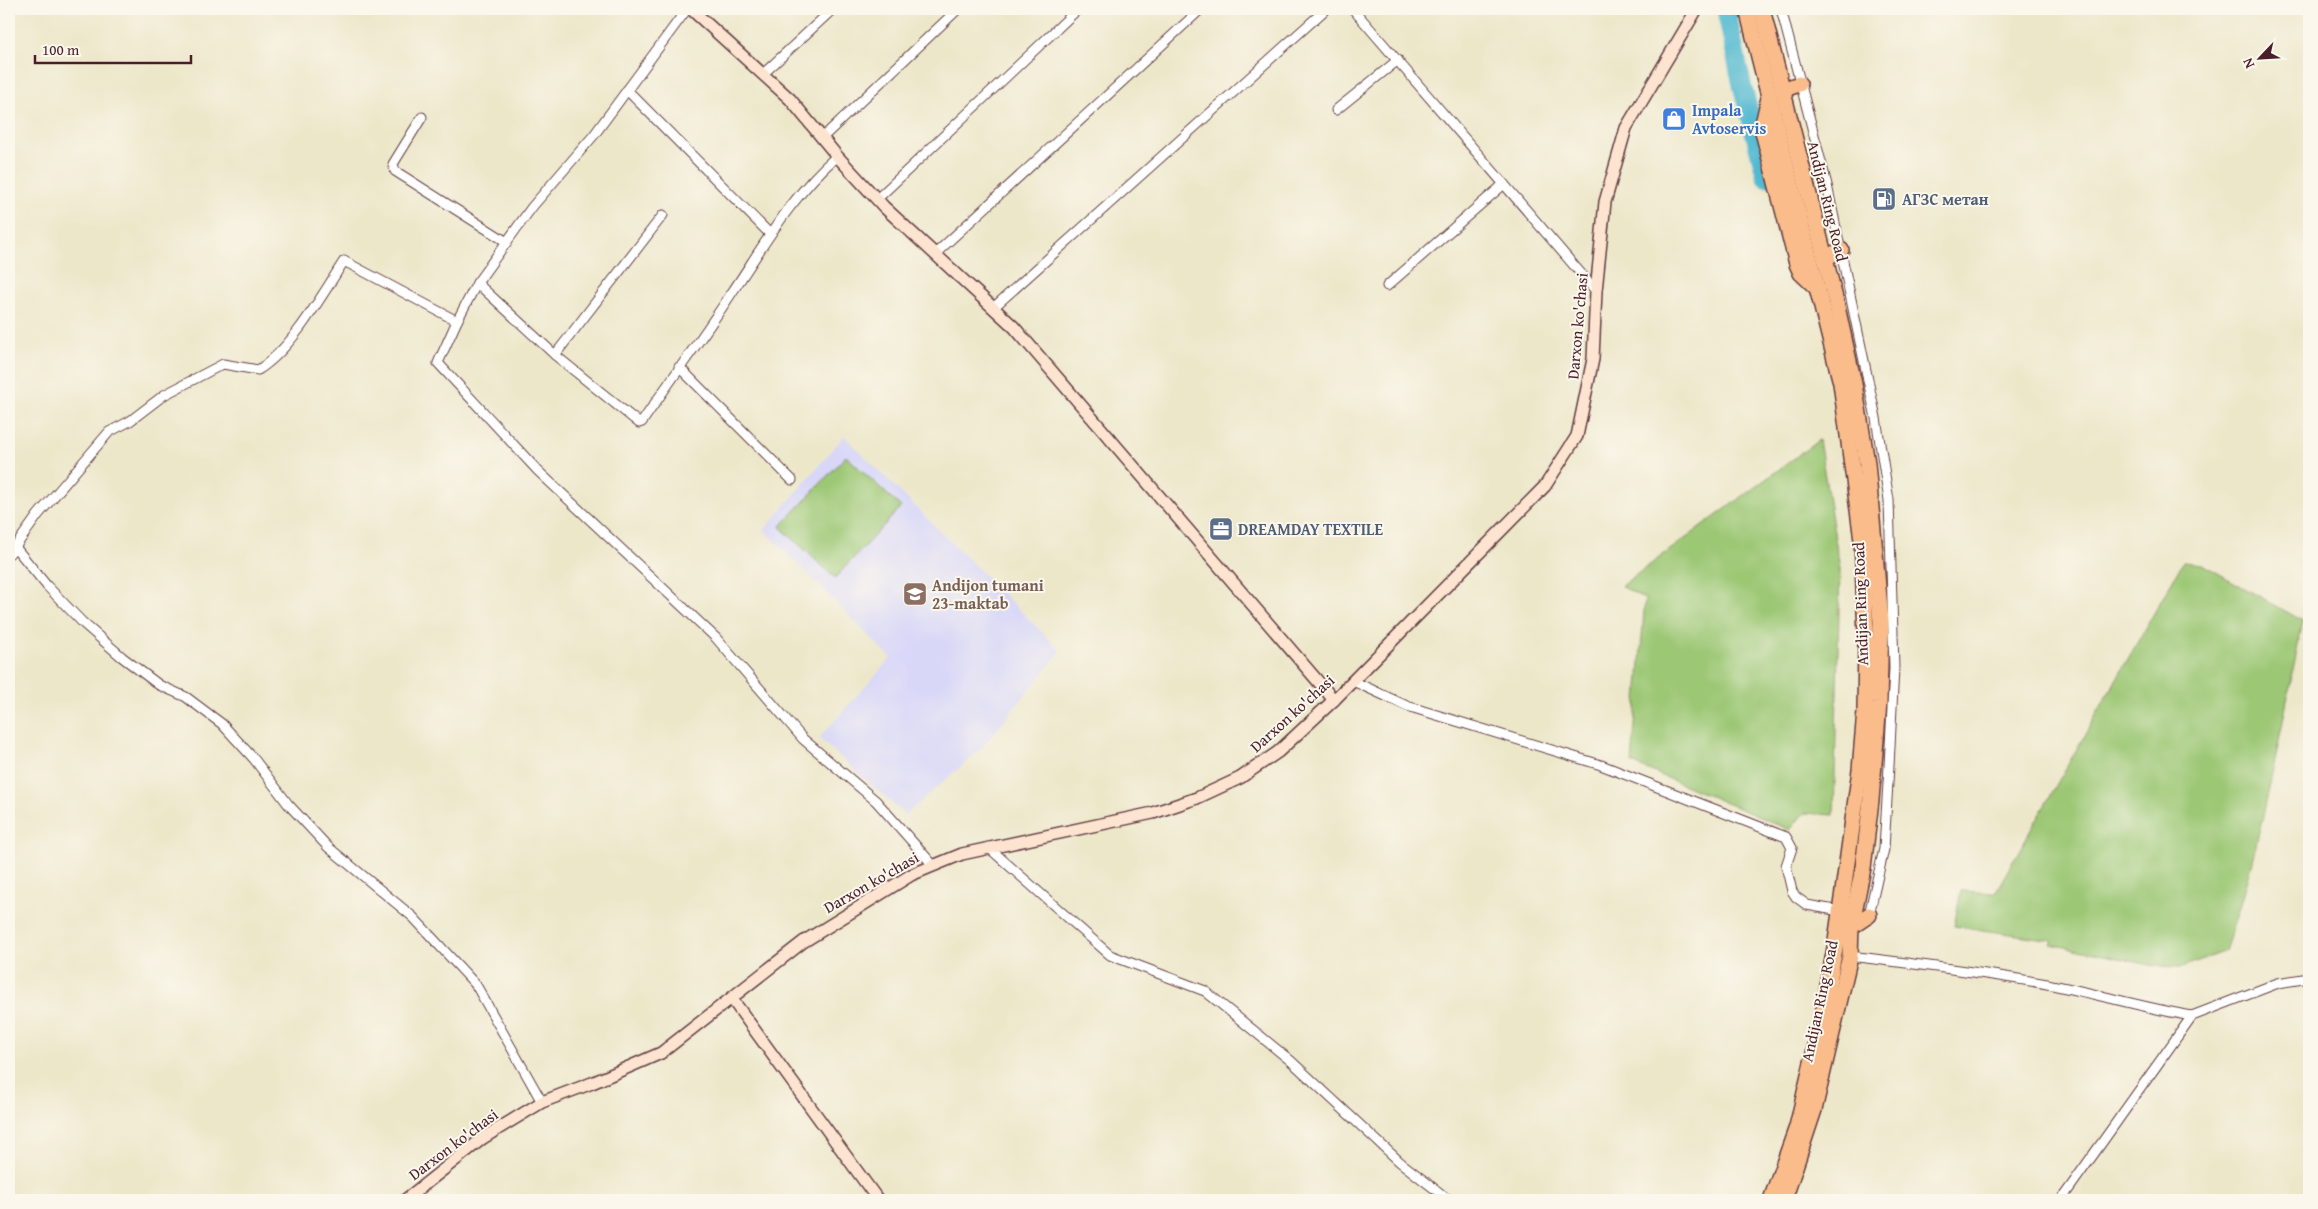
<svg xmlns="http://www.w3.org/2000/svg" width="2318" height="1209" font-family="'Gentium Book Plus',serif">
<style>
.built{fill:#d8d7f8}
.green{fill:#9cc774;stroke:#737350}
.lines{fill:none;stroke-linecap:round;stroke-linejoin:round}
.river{stroke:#52b9d0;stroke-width:19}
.street-casing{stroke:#623d43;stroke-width:11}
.secondary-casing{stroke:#623d43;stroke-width:14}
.highway-casing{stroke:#623d43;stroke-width:18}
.street{stroke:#fff;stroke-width:9}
.secondary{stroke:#fde4d0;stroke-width:11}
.highway{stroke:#f9bc8a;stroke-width:15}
.labels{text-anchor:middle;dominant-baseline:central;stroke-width:4;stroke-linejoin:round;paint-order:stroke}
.shop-label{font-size:16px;font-weight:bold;fill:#366cbe;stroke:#fbf7ec;text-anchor:start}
.service-label{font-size:16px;font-weight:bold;fill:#4e5e75;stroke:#fbf7ec;text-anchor:start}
.street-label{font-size:16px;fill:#4a1f2b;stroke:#fbf7ec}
.education-label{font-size:16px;font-weight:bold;fill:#785e54;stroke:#fbf7ec;text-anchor:start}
</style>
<rect width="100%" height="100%" fill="#fbf7ec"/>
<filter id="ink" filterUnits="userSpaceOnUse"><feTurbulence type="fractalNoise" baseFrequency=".02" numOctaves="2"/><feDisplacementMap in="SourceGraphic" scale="10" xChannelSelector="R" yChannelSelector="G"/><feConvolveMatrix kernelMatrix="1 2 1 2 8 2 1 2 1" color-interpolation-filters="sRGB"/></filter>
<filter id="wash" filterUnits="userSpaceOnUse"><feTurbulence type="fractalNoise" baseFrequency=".0096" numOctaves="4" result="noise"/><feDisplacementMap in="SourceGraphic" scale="20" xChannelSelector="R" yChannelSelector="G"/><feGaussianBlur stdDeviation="1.12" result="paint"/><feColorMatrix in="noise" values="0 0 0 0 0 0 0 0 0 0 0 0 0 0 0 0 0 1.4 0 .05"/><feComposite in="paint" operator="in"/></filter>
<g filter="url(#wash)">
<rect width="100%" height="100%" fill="#ede7ca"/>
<path class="built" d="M844,436L1061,651L980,750L905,815L819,738L891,658L764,530Z"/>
<g class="green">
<path d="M1819,440L1840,569L1834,815L1804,813L1790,830L1632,763L1645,599L1621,586Z"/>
<path d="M846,456L901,507L835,578L780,527Z"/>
<path d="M2183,562L2202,564L2303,621C2280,732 2262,844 2225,951L2182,967L2155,966L2051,944L2053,940L1954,926L1961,891L1995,893Z"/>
</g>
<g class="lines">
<path class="river" d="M1726,10L1742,85L1766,177"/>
</g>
</g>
<g filter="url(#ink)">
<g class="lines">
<defs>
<g id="street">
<path d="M1353,9L1596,291"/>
<path d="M1781,9L1827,185L1876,418L1889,500L1894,668L1889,766L1884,849L1869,915"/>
<path d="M763,74L833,9"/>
<path d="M627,90L770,234"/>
<path d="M1336,110L1398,60"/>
<path d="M422,117L393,164L395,171L507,242"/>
<path d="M822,138L958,9"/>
<path d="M877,199L1078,9"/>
<path d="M935,254L1201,9"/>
<path d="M477,283L555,355L639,423L642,422C671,379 703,337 731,294C764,245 792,195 837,156"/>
<path d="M1387,286L1504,184"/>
<path d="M993,308L1326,9"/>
<path d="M457,321L438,363L538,471L716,638L803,739L876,801L933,865"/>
<path d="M555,355L663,215"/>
<path d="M679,367L792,480"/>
<path d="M15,547L38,515L109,432L130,421L164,395L223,364L258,370C292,349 322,295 344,261L457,321L477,283L532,207L594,135L687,9"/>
<path d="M9,554L15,547L47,586L83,623L122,657L159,685L186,697L222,724L254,759L288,804L328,847L413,917L476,985L542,1102"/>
<path d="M1353,681L1407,706L1601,765L1786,837L1792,848L1786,866L1792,891L1796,897L1807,905L1840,911"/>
<path d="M988,847L1110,955L1205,991L1291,1061L1400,1162L1449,1200"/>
<path d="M1850,956C1916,964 1982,972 2047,984C2095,993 2143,1008 2192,1016"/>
<path d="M2061,1200L2192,1016L2278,983L2309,978"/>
</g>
<g id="secondary">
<path d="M691,9L790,99L837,156L884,207L1014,327L1334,700"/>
<path d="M732,999L878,1200"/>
<path d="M405,1200L483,1138L542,1102L592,1083L661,1053L803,942L911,875L962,854L1153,813L1197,798L1240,778L1278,752L1334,700L1545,486L1577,436L1593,359L1596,291L1605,202L1626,128L1697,9"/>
</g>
<g id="highway">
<path d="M1747,9L1841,383L1862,540L1866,635L1865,711L1860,770L1835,948L1821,1024L1797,1127L1771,1200"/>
<path d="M1762,9L1836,302L1854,384L1867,463L1881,621L1879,703L1871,800L1863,868L1851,927L1850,956L1814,1110L1784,1200"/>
<path d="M1782,90L1799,84"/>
<path d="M1769,98L1762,128L1797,264L1801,273L1818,289"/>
<path d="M1825,258L1841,250"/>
<path d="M1851,927L1869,915"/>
</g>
</defs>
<use href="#street" class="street-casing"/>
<use href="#secondary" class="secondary-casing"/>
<use href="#highway" class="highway-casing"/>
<use href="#street" class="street"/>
<use href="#secondary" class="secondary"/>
<use href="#highway" class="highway"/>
</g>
</g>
<defs>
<symbol id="shop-square" viewBox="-11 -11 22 22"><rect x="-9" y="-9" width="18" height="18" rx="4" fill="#3f7fe0" stroke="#fbf7ec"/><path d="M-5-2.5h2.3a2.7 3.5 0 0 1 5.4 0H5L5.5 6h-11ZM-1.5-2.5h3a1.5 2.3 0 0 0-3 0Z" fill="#fff"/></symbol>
<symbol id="fuel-square" viewBox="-11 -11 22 22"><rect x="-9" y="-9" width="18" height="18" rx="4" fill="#5c6f8a" stroke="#fbf7ec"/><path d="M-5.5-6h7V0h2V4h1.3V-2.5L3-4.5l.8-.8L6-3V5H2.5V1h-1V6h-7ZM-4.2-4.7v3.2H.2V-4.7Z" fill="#fff"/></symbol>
<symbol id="office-square" viewBox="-11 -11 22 22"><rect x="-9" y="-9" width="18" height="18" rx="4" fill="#5c6f8a" stroke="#fbf7ec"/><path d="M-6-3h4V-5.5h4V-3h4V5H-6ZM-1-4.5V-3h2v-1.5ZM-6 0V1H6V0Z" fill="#fff"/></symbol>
<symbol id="school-square" viewBox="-11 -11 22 22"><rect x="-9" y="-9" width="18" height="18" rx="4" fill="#8d6e63" stroke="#fbf7ec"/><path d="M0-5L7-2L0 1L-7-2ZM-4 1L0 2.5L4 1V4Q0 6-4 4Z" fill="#fff"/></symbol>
</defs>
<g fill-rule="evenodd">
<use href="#shop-square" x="1660" y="105" width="28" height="28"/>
<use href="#fuel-square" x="1870" y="185" width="28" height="28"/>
<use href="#office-square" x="1207" y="515" width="28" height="28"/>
<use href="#school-square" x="901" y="580" width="28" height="28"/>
</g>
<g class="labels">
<g class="shop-label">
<text x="1692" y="110">Impala<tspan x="1692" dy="18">Avtoservis</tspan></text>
</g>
<g class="service-label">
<text x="1902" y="199">АГЗС метан</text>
<text x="1238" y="529">DREAMDAY TEXTILE</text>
</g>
<g class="street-label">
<text transform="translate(1828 201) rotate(76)">Andijan Ring Road</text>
<text transform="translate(1577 326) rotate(-85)">Darxon ko'chasi</text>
<text transform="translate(1860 604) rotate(-92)">Andijan Ring Road</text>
<text transform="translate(1292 713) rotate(-42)">Darxon ko'chasi</text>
<text transform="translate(871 882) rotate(-30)">Darxon ko'chasi</text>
<text transform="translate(1819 1001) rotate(-78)">Andijan Ring Road</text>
<text transform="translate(453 1144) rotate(-37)">Darxon ko'chasi</text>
</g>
<g class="education-label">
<text x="932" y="585">Andijon tumani<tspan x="932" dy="18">23-maktab</tspan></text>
</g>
</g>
<rect width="2318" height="1209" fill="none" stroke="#fbf7ec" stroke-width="30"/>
<g transform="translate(2260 58) rotate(245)" stroke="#fbf7ec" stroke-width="4" paint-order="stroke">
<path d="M0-4L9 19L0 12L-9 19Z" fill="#4a1f2b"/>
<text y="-8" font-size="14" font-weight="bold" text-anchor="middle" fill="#4a1f2b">N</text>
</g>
<path d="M35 55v8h156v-8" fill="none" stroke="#4a1f2b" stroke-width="2.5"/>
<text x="42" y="55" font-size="15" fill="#4a1f2b" stroke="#fbf7ec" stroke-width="4" paint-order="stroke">100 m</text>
</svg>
